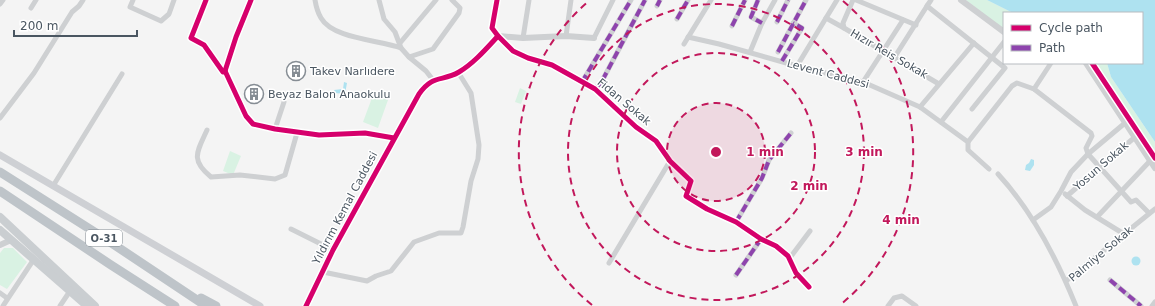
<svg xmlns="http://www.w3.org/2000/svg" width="1155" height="306" font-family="'DejaVu Sans',sans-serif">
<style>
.green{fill:#d9f2e3}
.water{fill:#aee2f0}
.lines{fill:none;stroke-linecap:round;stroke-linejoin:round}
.minor{stroke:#ced0d2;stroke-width:5}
.tertiary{stroke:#ced0d2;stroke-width:6}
.secondary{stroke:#ced0d4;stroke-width:7}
.primary{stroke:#caced1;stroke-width:8}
.motorway{stroke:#bec4c9;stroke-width:9}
.quiet{stroke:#8e44ad;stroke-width:4;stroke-dasharray:8 4;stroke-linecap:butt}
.cycleway-casing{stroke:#fff;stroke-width:8}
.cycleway{stroke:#d6006c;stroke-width:5}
.ring{fill:none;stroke:#c2185b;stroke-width:2;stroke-dasharray:7 5}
.labels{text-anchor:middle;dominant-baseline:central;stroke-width:3;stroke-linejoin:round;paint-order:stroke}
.shield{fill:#fff;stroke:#808990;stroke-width:1}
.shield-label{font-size:10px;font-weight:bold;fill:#4a5661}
.street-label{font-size:11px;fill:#4a5661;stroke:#fff}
.poi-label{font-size:11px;fill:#4a5661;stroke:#fff;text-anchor:start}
.centre{fill:#c2185b;stroke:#fff;stroke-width:2}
.ring-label{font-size:12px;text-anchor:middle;font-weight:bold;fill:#c2185b;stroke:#fff;stroke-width:3;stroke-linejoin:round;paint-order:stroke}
</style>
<rect width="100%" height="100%" fill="#f4f4f4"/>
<g class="green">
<path d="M966,0H987L1013,13H1004V30Z"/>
<path d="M1090,63H1107L1111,77L1155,142V159Z"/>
<path d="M520,88L526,91L521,104L515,102Z"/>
<path d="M373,95L388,100L378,128L363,122Z"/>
<path d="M230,151L241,156L233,175L223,171Z"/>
<path d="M4,248H13L27,262L7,289L0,285V253Z"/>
</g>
<g class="water">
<path d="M987,0H1155V142L1111,77L1107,63H1142V13H1013Z"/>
<path d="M344,82L347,83L345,94L335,93L334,90L343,89Z"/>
<path d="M1031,159L1034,160V165L1030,171L1025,170L1026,165L1029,163Z"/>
<circle cx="1136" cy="261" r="4.5"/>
</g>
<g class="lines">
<g class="minor">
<path d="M133,0L130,7L161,21L169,14L174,0"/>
<path d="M206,0L191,38L204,45L223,72L225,71"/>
<path d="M315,0C316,6 318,13 321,18C333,39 380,40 401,48"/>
<path d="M379,0L384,19L395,32L401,48L409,57L426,71L433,80"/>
<path d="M497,0L492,28L498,36L513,51L528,58L552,65L595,89L636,127L656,141L670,161L691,181L686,196L707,209L736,222L761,239L776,246L788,256L796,273L809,287"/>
<path d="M758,0L751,17L762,23"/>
<path d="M853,0L843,23L844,28L939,84"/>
<path d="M856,0L916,25"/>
<path d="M931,0L927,6L1005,68L972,109"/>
<path d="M0,4L3,0"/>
<path d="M657,6L660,0"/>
<path d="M31,8L36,0"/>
<path d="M826,18L837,0"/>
<path d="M677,19L688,0"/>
<path d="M777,22L788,0"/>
<path d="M732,26L745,0"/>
<path d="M566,36L571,0"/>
<path d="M688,37L719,44L797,66L863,82L920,107L968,142V150L989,169"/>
<path d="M523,38L529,0"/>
<path d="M594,38L613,0"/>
<path d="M400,43L436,0"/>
<path d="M684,44L711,0"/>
<path d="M750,52L762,23L775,0"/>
<path d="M778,52L806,0"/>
<path d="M409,57L433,49L459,13L460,8L452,0"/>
<path d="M894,58L927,6"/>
<path d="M782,61L802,28L793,23"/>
<path d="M797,66L826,18L844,28"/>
<path d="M225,71L246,116L253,124L275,129L319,135L365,133L394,138"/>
<path d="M225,71L236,37L251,0"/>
<path d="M582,82L631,0"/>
<path d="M863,82L903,20"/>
<path d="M595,89L602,81L645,0"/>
<path d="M1034,89L1051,63"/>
<path d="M920,107L974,43"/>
<path d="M0,118L34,73L72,12L79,6L83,0"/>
<path d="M941,122L1004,42"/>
<path d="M275,129L284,102"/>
<path d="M207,130C197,152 190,160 211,177L240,175L275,179L285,175L297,133"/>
<path d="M968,142L1012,86L1017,83L1034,89L1091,133L1092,136L1086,148L1088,154L1131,202L1136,200L1149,213"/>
<path d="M998,174C1033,212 1057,259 1076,306"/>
<path d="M53,186L122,74"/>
<path d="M1065,194L1085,210L1124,234"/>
<path d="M1067,196L1135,137"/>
<path d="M1097,217L1150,161"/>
<path d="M1033,220L1051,207L1061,191L1071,172L1088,154L1125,123"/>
<path d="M736,222L762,178L769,160L791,133"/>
<path d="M291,229L333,250"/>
<path d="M789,259L810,231"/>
<path d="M609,263L670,161"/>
<path d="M323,272L367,281L376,276L391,271L414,242L439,233H461L463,227L471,181L478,159L479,145L471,93L458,72"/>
<path d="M736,275L761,239"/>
<path d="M1110,280L1141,306"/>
<path d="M1066,281L1155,209"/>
<path d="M0,293L7,298"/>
<path d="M3,306L34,259"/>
<path d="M60,306L70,291"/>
<path d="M888,306L894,298L902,296L916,306"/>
<path d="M1152,306L1155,302"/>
</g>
<g class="tertiary">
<path d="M961,0L1004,32"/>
<path d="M1086,63L1155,168"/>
<path d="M0,245L11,240"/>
<path d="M306,306L333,250L419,94L423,88L433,80L449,76L458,72L481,54L498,36L523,38L566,36L594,38"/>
</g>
<path class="secondary" d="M0,155L260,306"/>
<g class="primary">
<path d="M0,217L95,306"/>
<path d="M0,230L87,306"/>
</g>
<g class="motorway">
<path d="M0,172L104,238L206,306"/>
<path d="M0,191L111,265L175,306"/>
<path d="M201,298L216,306"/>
</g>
<g class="quiet">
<path d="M758,0L751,17L762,23"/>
<path d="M657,6L660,0"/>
<path d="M677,19L688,0"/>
<path d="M777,22L788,0"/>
<path d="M732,26L745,0"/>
<path d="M778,52L806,0"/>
<path d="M782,61L802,28L793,23"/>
<path d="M582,82L631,0"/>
<path d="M595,89L602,81L645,0"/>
<path d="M736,222L762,178L769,160L791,133"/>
<path d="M736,275L761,239"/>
<path d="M1110,280L1141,306"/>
</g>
<defs>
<g id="cycleway">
<path d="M206,0L191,38L204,45L223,72L225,71"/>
<path d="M497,0L492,28L498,36L513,51L528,58L552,65L595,89L636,127L656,141L670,161L691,181L686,196L707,209L736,222L761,239L776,246L788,256L796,273L809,287"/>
<path d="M1092,63L1155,158"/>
<path d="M225,71L246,116L253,124L275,129L319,135L365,133L394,138"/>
<path d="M225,71L236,37L251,0"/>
<path d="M306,306L333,250L419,94C433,74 442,82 459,72C474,63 486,49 498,36"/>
</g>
</defs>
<use href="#cycleway" class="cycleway-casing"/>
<use href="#cycleway" class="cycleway"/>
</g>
<circle cx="716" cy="152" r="49" fill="#c2185b" fill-opacity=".12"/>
<g class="ring">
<circle cx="716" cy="152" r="49"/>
<circle cx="716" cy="152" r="99"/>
<circle cx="716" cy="152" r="148"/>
<path d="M592 305A197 197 0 0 1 589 1M843 1A197 197 0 0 1 840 305"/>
</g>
<defs>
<symbol id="building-ring" viewBox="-11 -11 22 22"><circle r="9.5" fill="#fff" stroke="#868d94" stroke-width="1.5"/><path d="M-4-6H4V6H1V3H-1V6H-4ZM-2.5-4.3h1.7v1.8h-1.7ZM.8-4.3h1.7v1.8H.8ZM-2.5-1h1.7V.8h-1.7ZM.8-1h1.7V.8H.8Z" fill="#868d94"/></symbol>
</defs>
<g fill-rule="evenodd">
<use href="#building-ring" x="285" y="60" width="22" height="22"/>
<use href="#building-ring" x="243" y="83" width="22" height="22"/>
</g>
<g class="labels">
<rect class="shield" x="86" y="230" width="36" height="16" rx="3"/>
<g class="shield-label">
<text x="104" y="238">O-31</text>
</g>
<g class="street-label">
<text transform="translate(889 54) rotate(30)">Hızır Reis Sokak</text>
<text transform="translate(828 74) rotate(15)">Levent Caddesi</text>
<text transform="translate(624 102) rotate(40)">Fidan Sokak</text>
<text transform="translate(1101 166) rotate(-41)">Yosun Sokak</text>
<text transform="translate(345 208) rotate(-62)">Yıldırım Kemal Caddesi</text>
<text transform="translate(1101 254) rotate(-40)">Palmiye Sokak</text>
</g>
<g class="poi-label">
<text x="310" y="71">Takev Narlıdere</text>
<text x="268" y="94">Beyaz Balon Anaokulu</text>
</g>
</g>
<circle cx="716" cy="152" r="6" class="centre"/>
<g class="ring-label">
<text x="765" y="156">1 min</text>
<text x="864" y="156">3 min</text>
<text x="809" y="190">2 min</text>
<text x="901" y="224">4 min</text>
</g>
<rect x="1003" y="12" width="140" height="52" fill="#ffffff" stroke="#b7bbc0"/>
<rect x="1011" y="25" width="20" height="6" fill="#d6006c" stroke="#b7bbc0"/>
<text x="1039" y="32" font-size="12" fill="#4a5661">Cycle path</text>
<rect x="1011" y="45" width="20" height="6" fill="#8e44ad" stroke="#b7bbc0"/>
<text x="1039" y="52" font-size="12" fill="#4a5661">Path</text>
<path d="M14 30v6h123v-6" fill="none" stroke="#4a5661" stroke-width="2"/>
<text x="20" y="30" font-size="12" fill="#4a5661" stroke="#ffffff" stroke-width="3" paint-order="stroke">200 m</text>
</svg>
